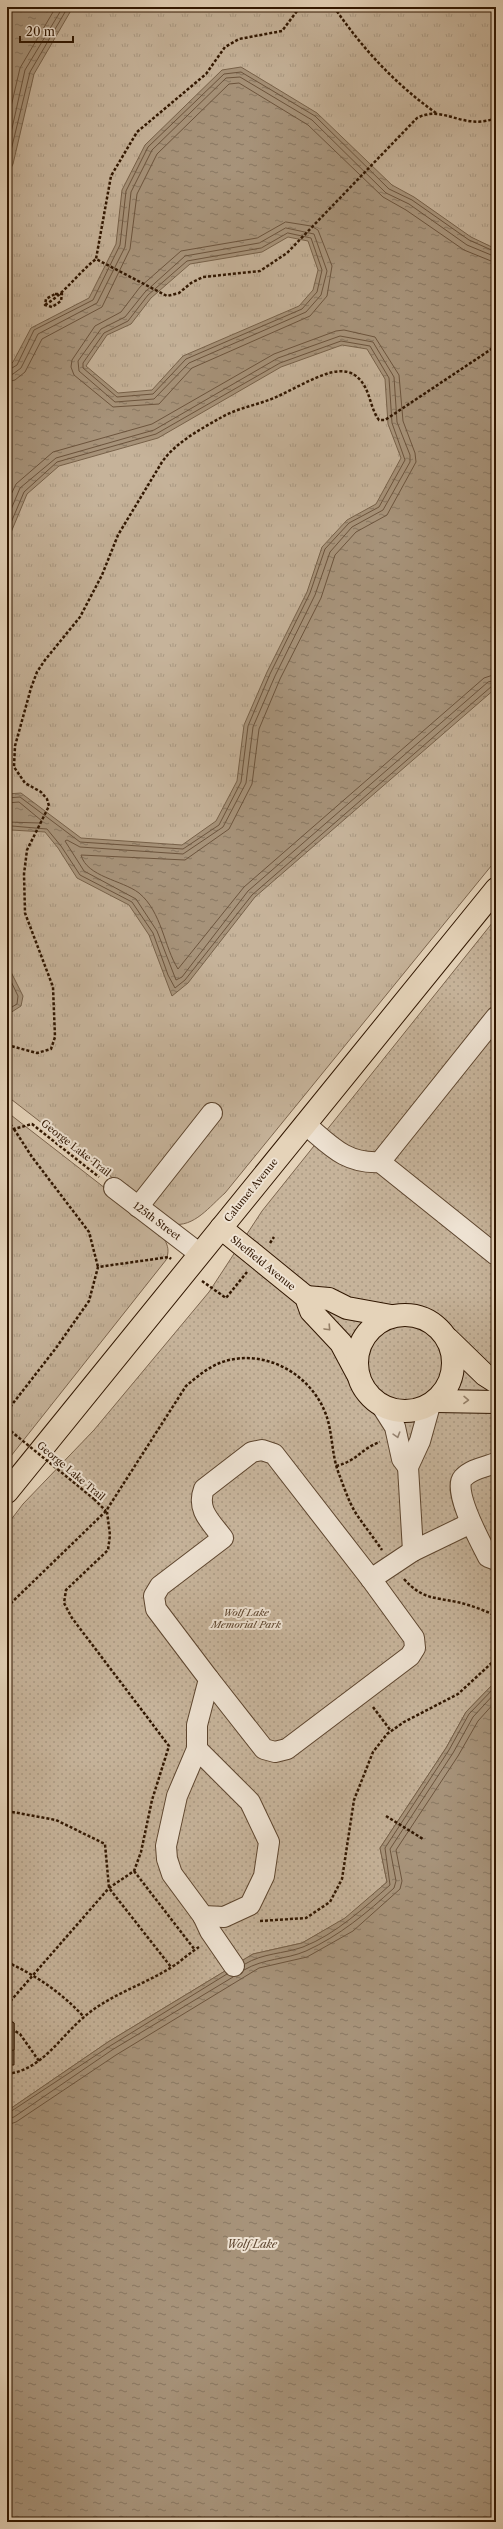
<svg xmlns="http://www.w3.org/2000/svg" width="503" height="2529" font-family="'Libre Caslon Text',serif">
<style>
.grass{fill:url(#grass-tufts);stroke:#7b644d}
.park{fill:url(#park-dots);stroke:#7b644d}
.water{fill:url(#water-ripples);stroke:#776149;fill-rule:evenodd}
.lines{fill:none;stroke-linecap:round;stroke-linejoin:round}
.shore{stroke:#6c543d;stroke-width:1}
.minor-casing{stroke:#5d452e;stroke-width:22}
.major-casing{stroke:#301600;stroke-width:24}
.path{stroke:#301600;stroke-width:2.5;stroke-dasharray:3 2;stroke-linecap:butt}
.minor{stroke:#eee2d2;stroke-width:20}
.major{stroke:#e5d3b9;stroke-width:22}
.path-bridge{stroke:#301600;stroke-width:2.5;stroke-dasharray:3 2;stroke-linecap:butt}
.wall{fill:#7a6753;stroke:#301600}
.building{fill:#8e7860;stroke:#301600}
.oneway{stroke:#947e66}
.oneway2{stroke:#988674}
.labels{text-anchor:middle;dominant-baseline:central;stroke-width:4;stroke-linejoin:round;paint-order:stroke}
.street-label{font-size:10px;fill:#301600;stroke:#eee2d2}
.park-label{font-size:10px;font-style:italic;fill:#5d452e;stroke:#eee2d2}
.water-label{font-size:11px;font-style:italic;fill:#604831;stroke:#eee2d2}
</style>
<defs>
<pattern id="grass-tufts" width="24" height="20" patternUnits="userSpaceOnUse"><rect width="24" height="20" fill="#c6b39a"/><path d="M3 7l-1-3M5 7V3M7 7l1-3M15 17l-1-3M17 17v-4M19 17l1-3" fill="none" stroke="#aa9983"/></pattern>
<pattern id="park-dots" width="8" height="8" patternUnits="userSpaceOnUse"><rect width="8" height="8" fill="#c6b39a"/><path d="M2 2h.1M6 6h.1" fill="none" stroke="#aa9983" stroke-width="1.8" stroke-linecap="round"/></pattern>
<pattern id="water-ripples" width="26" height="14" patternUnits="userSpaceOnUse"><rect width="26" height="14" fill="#a7937a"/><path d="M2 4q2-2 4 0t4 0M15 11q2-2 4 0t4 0" fill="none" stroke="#887762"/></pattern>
</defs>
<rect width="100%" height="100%" fill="#e5d3b9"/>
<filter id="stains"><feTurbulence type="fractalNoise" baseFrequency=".005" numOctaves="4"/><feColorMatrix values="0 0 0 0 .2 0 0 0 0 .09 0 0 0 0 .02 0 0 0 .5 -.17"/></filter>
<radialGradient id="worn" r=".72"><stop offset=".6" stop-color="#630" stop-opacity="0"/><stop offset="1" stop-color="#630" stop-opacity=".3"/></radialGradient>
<g class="grass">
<path d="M7,7H496V860L225,1193C210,1206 194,1228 172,1224L7,1096Z"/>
<path d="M7,1112L150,1223C160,1235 173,1243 166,1260L7,1461Z"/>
</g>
<path class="park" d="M493,922L496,925V1681L466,1712L446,1748L380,1848L387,1882L346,1918L302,1943L253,1954L108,2042L7,2111V1525L23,1504L94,1430L209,1292L262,1211Z"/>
<g class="water">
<path d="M7,7H73L34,74L13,164L7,176Z"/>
<path d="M241,67L317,113L392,185L414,197L471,237L496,249V688L255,897L188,983L172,996L149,935L129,905L77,878L58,848L45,832L11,830L7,836V794L21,793L81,838L182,845L216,821L237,781L244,725L267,672L307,592L322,547L347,520L376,504L401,458L388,424L385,379L367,349L342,345L281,367L158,438L59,466L27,494L7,542V368L13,362L31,328L89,298L116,244L122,190L145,145L222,70ZM288,237L308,241L318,270L313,290L299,306L183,356L152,390L118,393L86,366L107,335L131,324L151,298L190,264L262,252Z"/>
<path d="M7,964L23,996L21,1006L7,1015Z"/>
<path d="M496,1681V2522H7V2111L108,2042L253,1954L302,1943L345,1918L387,1882L380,1848L446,1748L466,1712Z"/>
</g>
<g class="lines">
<g class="shore">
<path d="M7,124L20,68L56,7"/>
<path d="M7,151L25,70L63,7"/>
<path d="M7,167L30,72L68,7"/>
<path d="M286,222L311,226L318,230L332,266L327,296L310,316L192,368L159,404L113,407L74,375L71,367L72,360L95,326L121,312L140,287L181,251L257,238Z"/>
<path d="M286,228L314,234L327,271L321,295L306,312L189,363L154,399L115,402L79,371L78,361L101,329L125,317L145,292L185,256L259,243Z"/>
<path d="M288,233L311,238L322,270L317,292L302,309L186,359L153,394L117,397L83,368V363L104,333L128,321L148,295L187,261L261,248Z"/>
<path d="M7,371L17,365L34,330L93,300L120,245L126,191L148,147L224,74L241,72L315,116L389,189L412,200L469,240L496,252"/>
<path d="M7,376L13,374L21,368L38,334L97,303L125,247L131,192L152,150L226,78L240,77L312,120L386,193L409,204L467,245L496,257"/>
<path d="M7,382L15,380L25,372L42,339L102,307L130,249L137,194L157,154L229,84L239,83L308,125L383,197L406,210L464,250L496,263"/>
<path d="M7,503L16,484L53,452L152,424L274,354L336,331L344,330L375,337L399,375L403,421L415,453L416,462L387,515L356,532L335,555L321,598L280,679L259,729L252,784L229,829L185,860L81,855C87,877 122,880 139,893C162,912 164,947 178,969L244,887L484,678L496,674"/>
<path d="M7,519L20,488L56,458L154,430L278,358L340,336L373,342L394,377L397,422L410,455V462L383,510L352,527L330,552L315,595L275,676L253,727L246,783L223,827L183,854L80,847L67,840L65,841L84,871L136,899L157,931L176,980L182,977L248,891L488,682L496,680"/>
<path d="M7,532L24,492L57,462L156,434L280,363L341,341L370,346L389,378L392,423L405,460L379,507L349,523L325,549L310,593L270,674L248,726L241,782L219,825L183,849L80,842L20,797L7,798"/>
<path d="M7,803L19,802L42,821L40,823L7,822"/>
<path d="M7,828L12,826L47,829L61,846L80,875L132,902L153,933L168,975L175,988L185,980L252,895L492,686L496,685"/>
<path d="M7,973L18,996L17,1004L7,1010"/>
<path d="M245,1964C263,1953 283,1954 303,1947C336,1934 364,1908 390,1885L385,1848L449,1750L469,1714L496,1686"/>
<path d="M244,1970C264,1958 285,1960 306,1951C339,1936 367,1913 394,1888L396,1881L390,1849L453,1753L473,1717L496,1692"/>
<path d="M7,2114L110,2046L227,1974"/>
<path d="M7,2119L14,2117L112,2050L233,1977"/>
<path d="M7,2125L16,2122L116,2055L259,1968L307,1957L353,1931L400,1889L402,1881L396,1850L458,1756L478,1721L496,1701"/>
</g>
<defs>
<g id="minor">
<path d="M305,1124C330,1145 345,1164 380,1162L496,1017"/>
<path d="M380,1162L496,1255"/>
<path d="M114,1188L200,1254"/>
<path d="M138,1207L212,1113"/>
<path d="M381,1405L395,1427L402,1459L408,1467"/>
<path d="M496,1463C485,1467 471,1469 463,1478C452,1490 481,1543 488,1557L496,1560"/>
<path d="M413,1551L471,1523"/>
<path d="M209,1679L264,1749L275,1752L287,1749L410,1656L415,1648L414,1638L371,1579"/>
<path d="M197,1749L250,1802L269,1842L264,1876L250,1905L224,1917L203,1916L172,1874L167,1859L166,1846L177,1796L197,1749V1725L209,1679L156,1609L154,1596L160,1586L223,1538C211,1522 196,1510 204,1489L252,1452L262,1450L274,1454L371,1579L413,1551L408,1467L420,1441L430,1405"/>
<path d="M203,1916L210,1931L234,1966"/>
</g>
<g id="major">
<path d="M221,1228L306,1297L311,1311L341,1343L357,1373"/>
<path d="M306,1297L329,1299L347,1308L391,1316"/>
<circle cx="405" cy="1363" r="48"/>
<path d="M448,1339L485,1375L496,1382"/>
<path d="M436,1401L496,1402"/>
<path d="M7,1492L496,889"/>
</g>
</defs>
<use href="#minor" class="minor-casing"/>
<use href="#major" class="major-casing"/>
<g class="path">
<path d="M300,7L282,31L239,39L225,47L206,74L137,132L111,176L96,259L167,296L179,293L191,283L203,277L260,271L287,253L417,118C444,104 462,131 496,118"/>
<path d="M334,7C362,48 395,84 436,113"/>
<path d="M55,294H62L61,301L52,307L45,305L46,299Z"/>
<path d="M45,305C66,292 77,274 96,259"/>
<path d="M7,1045L37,1053L51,1049L55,1037L53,987L25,913L24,874L27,850L49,806L47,799L41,792L25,783L14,767L15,746L31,688L37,672L45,660L80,617L102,575L118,535L162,462C176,442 201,429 222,417C238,408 257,405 274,398C292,390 310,379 329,373C336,371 346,370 353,374C371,385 368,405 379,420H385L496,346"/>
<path d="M7,1120L14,1129L32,1124L99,1177"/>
<path d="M14,1129L32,1157L89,1232L98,1267"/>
<path d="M270,1243L274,1237"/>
<path d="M202,1281L226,1298L247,1272"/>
<path d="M7,1411L56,1348L89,1301L98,1267L169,1257L171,1259"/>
<path d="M336,1466C357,1461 362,1448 380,1442"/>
<path d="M94,1499L106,1511"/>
<path d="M404,1579C422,1599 433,1597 457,1602C470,1605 484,1610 496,1616"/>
<path d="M7,1607L106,1511L186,1386C199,1375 212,1364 229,1360C269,1351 310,1375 325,1412C333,1431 331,1454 339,1474C344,1487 349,1503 357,1515C365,1527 374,1538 382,1550"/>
<path d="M373,1707L391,1731"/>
<path d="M7,1811L56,1820L105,1844L109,1888L171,1967"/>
<path d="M386,1816L423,1839"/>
<path d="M134,1871L195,1950"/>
<path d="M260,1921L306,1918L330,1902L342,1879L354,1800L373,1752L387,1734L404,1722L458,1694L496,1659"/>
<path d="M7,1962C37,1976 62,1993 84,2017"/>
<path d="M7,2005L109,1888L134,1871L141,1852L152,1800L169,1746L72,1618L64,1603L66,1590L108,1550L110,1535L107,1512"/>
<path d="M7,2026L20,2034L39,2061"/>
<path d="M7,2074C42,2070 59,2038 84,2017C108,1996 140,1986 167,1970C178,1964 188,1954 199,1947"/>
</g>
<use href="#minor" class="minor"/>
<use href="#major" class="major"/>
<path class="path-bridge" d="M7,1428L94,1499"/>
</g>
<path class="wall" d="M7,2019L14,2023V2065H7Z"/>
<path class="building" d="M7,2019L14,2023V2050L7,2051Z"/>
<defs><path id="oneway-chevron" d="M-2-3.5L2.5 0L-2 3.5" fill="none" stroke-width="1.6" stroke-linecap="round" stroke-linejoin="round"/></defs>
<g class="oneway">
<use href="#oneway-chevron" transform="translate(328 1328) rotate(47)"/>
<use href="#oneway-chevron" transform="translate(466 1400) rotate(1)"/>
</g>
<use class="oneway2" href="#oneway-chevron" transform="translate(397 1435) rotate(73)"/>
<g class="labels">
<g class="street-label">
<text transform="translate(76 1148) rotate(38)">George Lake Trail</text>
<text transform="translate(251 1190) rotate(-51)">Calumet Avenue</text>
<text transform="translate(157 1221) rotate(37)">125th Street</text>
<text transform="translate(263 1263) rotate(39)">Sheffield Avenue</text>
<text transform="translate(71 1471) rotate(40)">George Lake Trail</text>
</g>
<g class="park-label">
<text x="246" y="1612">Wolf Lake<tspan x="246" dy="12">Memorial Park</tspan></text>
</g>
<g class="water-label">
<text x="252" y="2244">Wolf Lake</text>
</g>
</g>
<rect width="503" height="2529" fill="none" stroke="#e5d3b9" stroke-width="24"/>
<rect x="8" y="8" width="487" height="2513" fill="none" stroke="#301600" stroke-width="2"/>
<rect x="12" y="12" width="479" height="2505" fill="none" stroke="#301600"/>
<path d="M20 36v6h53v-6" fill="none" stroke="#301600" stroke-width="2"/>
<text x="26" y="36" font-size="12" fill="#301600" stroke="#eee2d2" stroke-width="3" paint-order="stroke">20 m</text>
<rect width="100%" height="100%" filter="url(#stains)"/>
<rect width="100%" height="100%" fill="url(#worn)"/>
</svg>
